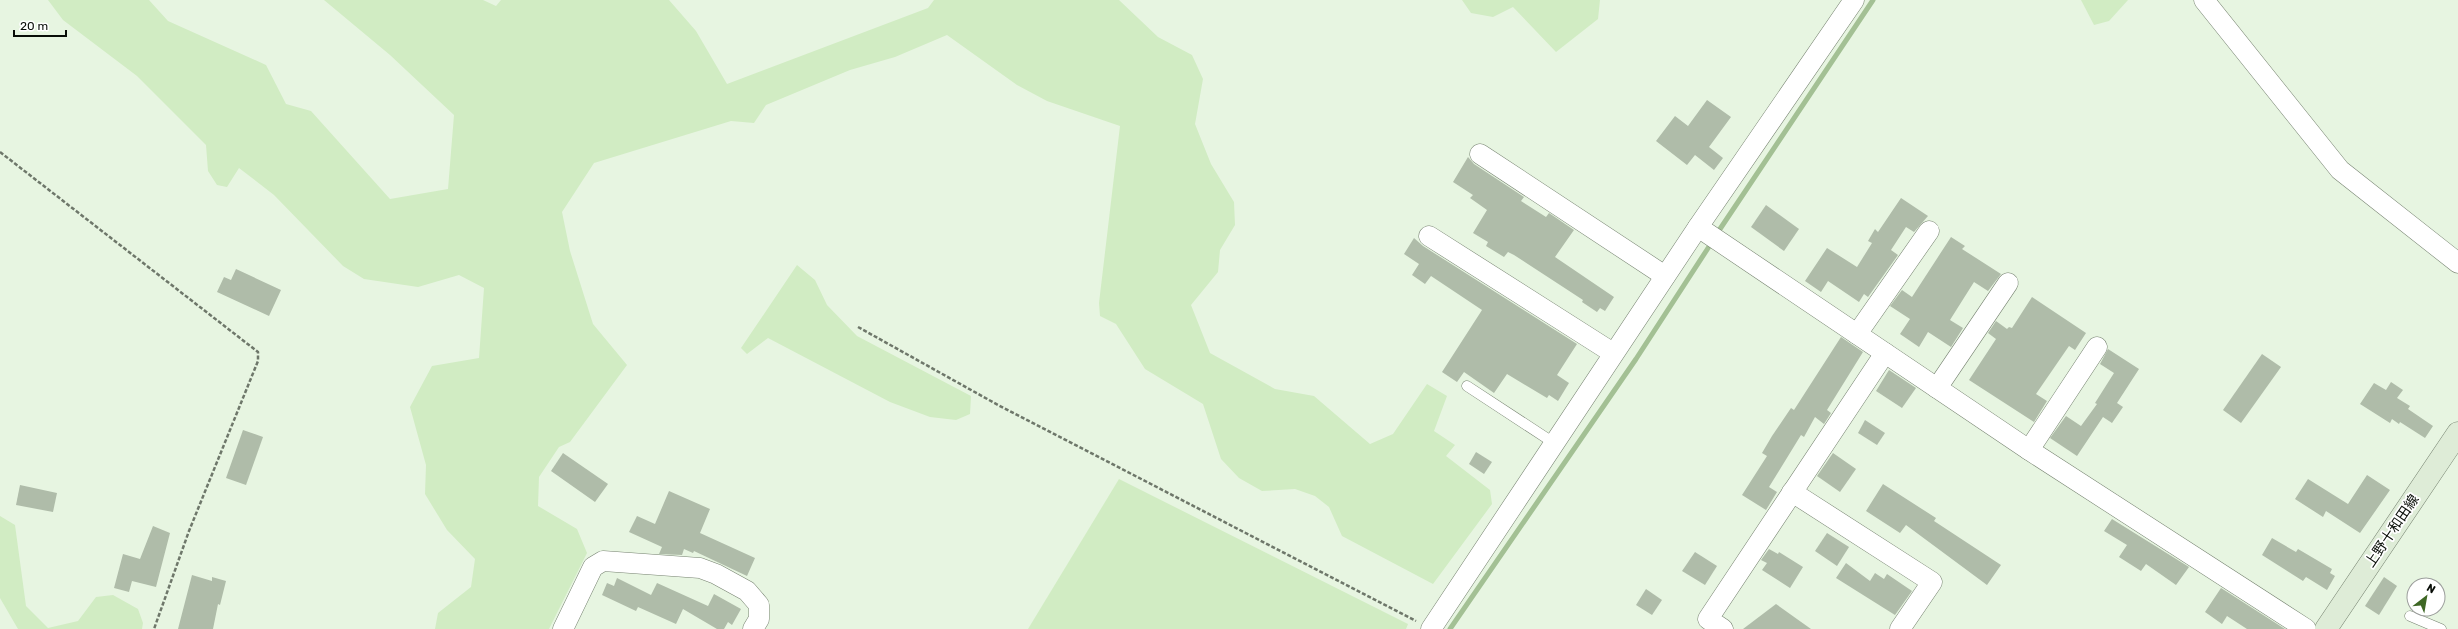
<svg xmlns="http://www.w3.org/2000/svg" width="2458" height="629" font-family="Rubik,'Noto Sans JP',sans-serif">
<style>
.green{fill:#d1ecc3}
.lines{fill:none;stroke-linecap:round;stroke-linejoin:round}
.stream{stroke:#a3c094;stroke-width:5}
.building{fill:#afbca9}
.lane-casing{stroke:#768270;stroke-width:11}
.street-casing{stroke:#768270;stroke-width:21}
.secondary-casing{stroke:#768270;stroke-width:23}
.path{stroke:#6e776a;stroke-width:2.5;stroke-dasharray:4 2;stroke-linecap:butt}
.lane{stroke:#fff;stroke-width:10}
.street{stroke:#fff;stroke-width:20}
.secondary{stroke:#deecd7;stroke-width:22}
.labels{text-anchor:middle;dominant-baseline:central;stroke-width:3.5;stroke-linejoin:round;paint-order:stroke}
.street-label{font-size:14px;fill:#080d07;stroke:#fff}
</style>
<rect width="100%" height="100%" fill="#e7f5e1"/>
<g class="green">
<path d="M48,0H149L168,21L266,65L286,104L311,111L390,199L448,189L454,115L390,55L324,0H483L496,6L501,0H669L696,31L727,84L928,8L934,0H1119L1158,37L1192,55L1203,79L1195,124L1211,164L1234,202L1235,225L1220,250L1218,272L1191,305L1210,353L1275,389L1314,396L1370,444L1393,434L1427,384L1447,396L1434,431L1455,445L1446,456L1490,490L1492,504L1433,584L1342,536L1329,507L1315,496L1295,489L1262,491L1239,478L1221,459L1203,404L1145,369L1116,324L1100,316L1099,303L1120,126L1047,101L1017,85L947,35L895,57L850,70L766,105L754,123L731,121L594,163L562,212L570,251L593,324L627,365L570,442L559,447L539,477L538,506L577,529L587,553L549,629H435L438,613L471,587L475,559L447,530L425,494L426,465L410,407L432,366L479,358L484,288L459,275L418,287L364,279L343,266L274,195L239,168L227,187L217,185L208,171L206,145L137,76L63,20Z"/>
<path d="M1462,0H1600L1598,19L1556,52L1513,7L1493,17L1471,13Z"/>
<path d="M2081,0H2128L2109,21L2094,25Z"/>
<path d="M797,265L815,280L827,305L857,336L971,396L970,414L956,420L930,417L890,402L768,338L747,354L741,348Z"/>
<path d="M1119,479L1408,624L1406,629H1028Z"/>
<path d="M0,516L15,525L26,606L48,628L78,621L96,597L113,595L138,609L143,623L142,629H18L0,598Z"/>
</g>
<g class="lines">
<g class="stream">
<path d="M1716,235L1873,0"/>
<path d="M1450,629L1636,359L1712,242"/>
</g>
</g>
<g class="building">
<path d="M1707,100L1731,117L1709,147L1723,158L1714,170L1695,155L1687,165L1656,141L1675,116L1688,126Z"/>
<path d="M1468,157L1474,164L1524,197L1521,201L1546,217L1549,213L1574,230L1555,257L1614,297L1605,311L1600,308L1597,312L1582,302L1583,300L1514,255L1508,252L1504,257L1486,246L1488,242L1473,233L1487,210L1470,198L1473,195L1453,182Z"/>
<path d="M1901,198L1928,216L1914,232L1906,227L1891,250L1898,255L1868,297L1864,294L1859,302L1828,281L1821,292L1805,281L1827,248L1857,267L1872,243L1868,241L1875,229L1878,232Z"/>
<path d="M1766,205L1799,229L1784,251L1751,227Z"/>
<path d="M1951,237L1965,246L1962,249L2001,274L1988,291L1974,282L1950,320L1963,328L1951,347L1928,332L1919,347L1900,334L1910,319L1890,306L1902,290L1912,297Z"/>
<path d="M1414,238L1423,246L1577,344L1557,375L1569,383L1558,401L1549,395L1547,398L1507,374L1494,393L1464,372L1457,382L1442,372L1482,310L1431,276L1425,284L1412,275L1419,264L1404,254Z"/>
<path d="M236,269L281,290L269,316L217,292L224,277L231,280Z"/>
<path d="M2032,297L2086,333L2075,350L2069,346L2036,394L2047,401L2034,422L1969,380L1996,339L1988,333L1996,321L2007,329L2009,327L2012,328Z"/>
<path d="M1841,337L1863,352L1827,410L1831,413L1824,424L1815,417L1804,437L1801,435L1769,487L1777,492L1766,510L1742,495L1767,456L1762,453L1772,436L1791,408L1794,410Z"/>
<path d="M2108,349L2139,369L2117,403L2123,407L2112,423L2103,417L2077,456L2050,438L2066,416L2081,426L2097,404L2095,403L2114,373L2100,364Z"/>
<path d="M2262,354L2281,367L2241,423L2223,410Z"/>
<path d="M1889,370L1916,388L1902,408L1876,391Z"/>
<path d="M2391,382L2403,390L2397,398L2410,406L2408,409L2433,426L2425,438L2400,422L2399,424L2392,419L2390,423L2360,404L2374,383L2386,390Z"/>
<path d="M1865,420L1885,433L1877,445L1858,433Z"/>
<path d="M243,430L263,437L246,485L226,478Z"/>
<path d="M1476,452L1492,462L1484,474L1469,464Z"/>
<path d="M563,453L608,484L595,502L551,471Z"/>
<path d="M1833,453L1856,469L1840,492L1817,476Z"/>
<path d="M2367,475L2390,490L2360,533L2326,511L2323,517L2295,499L2308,479L2348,504Z"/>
<path d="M1883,484L1936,518L1934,521L2001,565L1987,585L1906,525L1900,533L1866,511Z"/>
<path d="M20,485L57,493L53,512L16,505Z"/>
<path d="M669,491L710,509L700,533L755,558L747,576L694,551L693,553L684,549L682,555L659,554L662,547L629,532L637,516L655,524Z"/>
<path d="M2112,519L2189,567L2176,585L2146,564L2141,571L2119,557L2127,545L2104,531Z"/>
<path d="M153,526L170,533L156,587L132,581L129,592L114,588L123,554L140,559Z"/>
<path d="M1827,533L1849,547L1837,566L1815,551Z"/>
<path d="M2272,538L2296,552L2298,549L2332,569L2330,573L2335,576L2327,590L2306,577L2303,581L2262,555Z"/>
<path d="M1769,549L1778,554L1779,552L1803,567L1790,588L1762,570L1767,563L1761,560Z"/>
<path d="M1695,552L1717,566L1705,585L1682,571Z"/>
<path d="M1846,563L1870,581L1875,573L1884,579L1887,574L1912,591L1895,615L1836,578Z"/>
<path d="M192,575L212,581V577L226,581L220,605L218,604L213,629H178Z"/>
<path d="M2384,577L2397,586L2379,615L2365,606Z"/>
<path d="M617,578L651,595L657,583L708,606L714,594L741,609L732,625L728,622L724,629H717L683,609L676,624L638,607L636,611L602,595L607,583L614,586Z"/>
<path d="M2221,588L2285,629H2247L2227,616L2222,624L2205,612Z"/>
<path d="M1646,589L1662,600L1652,615L1636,605Z"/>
<path d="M1776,604L1811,629H1743Z"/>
</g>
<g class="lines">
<defs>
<g id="lane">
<path d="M1467,386L1554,443"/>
<path d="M2410,616L2441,629"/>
</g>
<g id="street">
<path d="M2204,0L2340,170L2458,263"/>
<path d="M1480,154L1665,276"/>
<path d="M1698,227L2029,450L2306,629"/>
<path d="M1429,236L1613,353"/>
<path d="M1857,334L1929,231"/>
<path d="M1937,388L2008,283"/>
<path d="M2029,450L2097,347"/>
<path d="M1792,492L1932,582L1900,629"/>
<path d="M563,629L593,567L603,561L700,568L716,574L747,591L759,605V619L753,629"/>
<path d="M1431,629L1698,227L1854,0"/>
<path d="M1723,629L1708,619L1885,353"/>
</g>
<path id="secondary" d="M2326,629L2458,433"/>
</defs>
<use href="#lane" class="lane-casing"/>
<use href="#street" class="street-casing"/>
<use href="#secondary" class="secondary-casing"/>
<g class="path">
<path d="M0,152L258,352V361L189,531L154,629"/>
<path d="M858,327L998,405L1416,621"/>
</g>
<use href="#lane" class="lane"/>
<use href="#street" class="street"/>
<use href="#secondary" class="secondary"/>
</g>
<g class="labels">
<g class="street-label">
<text transform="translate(2392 531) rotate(-56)">上野十和田線</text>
</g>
</g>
<g transform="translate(2426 597) rotate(31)"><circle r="19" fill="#ffffff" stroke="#9c9e9c"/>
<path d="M0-3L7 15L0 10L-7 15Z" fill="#3e6724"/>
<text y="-6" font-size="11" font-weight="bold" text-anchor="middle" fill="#080d07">N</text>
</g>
<path d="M14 30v6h52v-6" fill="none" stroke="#080d07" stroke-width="2"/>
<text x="20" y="30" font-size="12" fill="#080d07" stroke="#ffffff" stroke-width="3" paint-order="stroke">20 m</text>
</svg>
